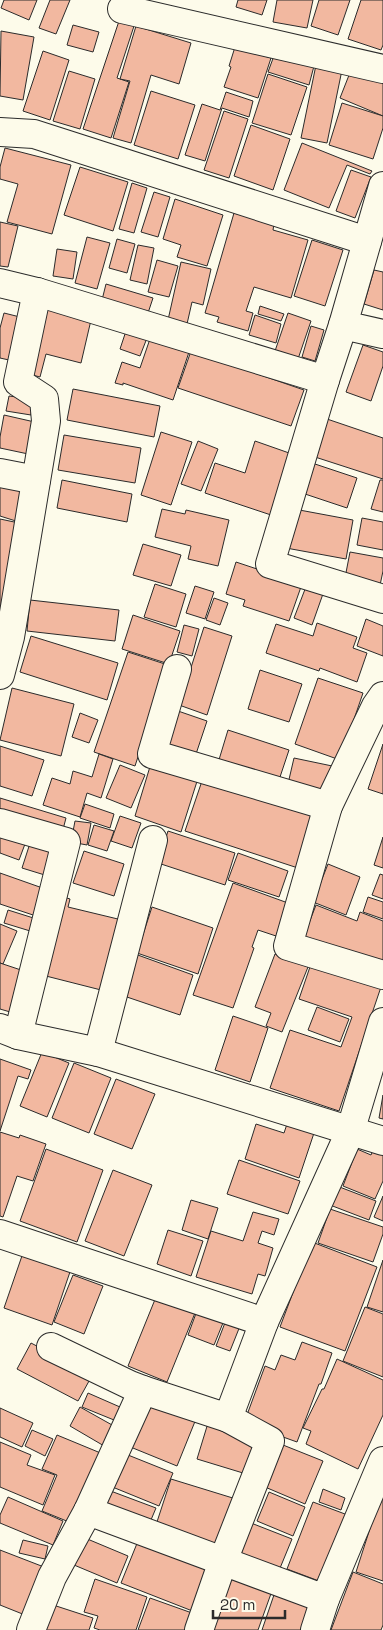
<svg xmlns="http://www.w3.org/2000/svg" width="383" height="1630" font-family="'Space Grotesk',sans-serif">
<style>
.building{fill:#f2b8a0;stroke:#2b2b2b}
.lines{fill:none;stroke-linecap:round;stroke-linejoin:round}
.minor-casing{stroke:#2b2b2b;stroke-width:30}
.minor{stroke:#fdfbea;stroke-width:28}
</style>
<rect width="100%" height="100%" fill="#fdfbea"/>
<g class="building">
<path d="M4,0H37L29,20L1,8Z"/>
<path d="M50,0H70L56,34L39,28Z"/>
<path d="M238,0H267L262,15L236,7Z"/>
<path d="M277,0H313L307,28L273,22Z"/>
<path d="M319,0H350L338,35L311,26Z"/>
<path d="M361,0H383V45L381,50L348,39Z"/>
<path d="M120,18L135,23L117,78L129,82L111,138L83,129Z"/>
<path d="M73,25L99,32L93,52L67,45Z"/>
<path d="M136,26L191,43L179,84L151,75L131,143L113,138L130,81L120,79Z"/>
<path d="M1,31L34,37L23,100L0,96Z"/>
<path d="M235,47L271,58L258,98L224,87L231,67L229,66Z"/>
<path d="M43,51L69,60L50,120L23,111Z"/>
<path d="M275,53L314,66L309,85L268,72Z"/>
<path d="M317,60L343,65L327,143L301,138Z"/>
<path d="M353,65L383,77V116L340,98Z"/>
<path d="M69,71L95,79L80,129L53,121Z"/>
<path d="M268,74L307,87L291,135L252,123Z"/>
<path d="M151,91L195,105L178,159L134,145Z"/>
<path d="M226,92L253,101L249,117L222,108L205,161L185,155L202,104L220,110Z"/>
<path d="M342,103L383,116V128L373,159L329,145Z"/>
<path d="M224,111L248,119L229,178L204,170Z"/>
<path d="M251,125L290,139L273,190L234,176Z"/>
<path d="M302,143L372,171L370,174L347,165L329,208L284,190Z"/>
<path d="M5,148L71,165L52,234L7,222L18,184L0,179V167Z"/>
<path d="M80,167L128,182L113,231L64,215Z"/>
<path d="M351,170L371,177L355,218L336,211Z"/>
<path d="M132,183L147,188L134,233L119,229Z"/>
<path d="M154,192L170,197L158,237L141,232Z"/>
<path d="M175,199L223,215L207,266L177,257L181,245L163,239Z"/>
<path d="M234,213L274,224L273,230L308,240L291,298L254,287L246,311L253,313L248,331L217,322L219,317L205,313Z"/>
<path d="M0,222L18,226L8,267L0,266Z"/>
<path d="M87,237L110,243L97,289L75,283Z"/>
<path d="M117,239L135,244L127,273L109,268Z"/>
<path d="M312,240L343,250L325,306L294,296Z"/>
<path d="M138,245L154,248L147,284L130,280Z"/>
<path d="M57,249L77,252L73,279L53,276Z"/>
<path d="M157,260L178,266L169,297L148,292Z"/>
<path d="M181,262L211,269L203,305L192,302L187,324L168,320Z"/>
<path d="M374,270L383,272V310L364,304Z"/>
<path d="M106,284L153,298L148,313L102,300Z"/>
<path d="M260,306L284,314L281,321L258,314Z"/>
<path d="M41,308L91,320L81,363L46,354L40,377L25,373Z"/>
<path d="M4,313L20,317L9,360L0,358V328Z"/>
<path d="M288,313L311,321L298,359L275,351Z"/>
<path d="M255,315L281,324L276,343L249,335Z"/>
<path d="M311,326L324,330L315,361L302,357Z"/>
<path d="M126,331L147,338L140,356L120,349Z"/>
<path d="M152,333L191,346L173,400L123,383V385L115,383L122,362L140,368Z"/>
<path d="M363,345L383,352V366L371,401L346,392Z"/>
<path d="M191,351L304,390L291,426L178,388Z"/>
<path d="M73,389L160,406L154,437L67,420Z"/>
<path d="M9,396L33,399L31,415L6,411Z"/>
<path d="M4,415L39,423L33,455L0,448V437Z"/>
<path d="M327,419L383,438V479L315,457Z"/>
<path d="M161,432L192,442L171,505L141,495Z"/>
<path d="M64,435L141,448L135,483L58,470Z"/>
<path d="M198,441L218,449L201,491L181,484Z"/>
<path d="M255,441L292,454L271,515L205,493L215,463L245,473Z"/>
<path d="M309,462L357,478L347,508L299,492Z"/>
<path d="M62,480L132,494L127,522L57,508Z"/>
<path d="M380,480H383V512L371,509Z"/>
<path d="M0,481L30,491L19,522L0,516Z"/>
<path d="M162,509L185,514L186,510L229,520L218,566L188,559L191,546L155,537Z"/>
<path d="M294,509L353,520L346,559L286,548Z"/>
<path d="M362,518L383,522V550L357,545Z"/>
<path d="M0,519L19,523L0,625Z"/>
<path d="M143,544L181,555L171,586L133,575Z"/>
<path d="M350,552L383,558V571L379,590L344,583Z"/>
<path d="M236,562L302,584L289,621L243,606L245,600L226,594Z"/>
<path d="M155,584L186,594L176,627L144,617Z"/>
<path d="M307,584L324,591L312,625L294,618Z"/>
<path d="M195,586L214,592L205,619L186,613Z"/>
<path d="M214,598L228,603L220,625L206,620Z"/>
<path d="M30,600L119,610L115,641L27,631Z"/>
<path d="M133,615L180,631L169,664L122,649Z"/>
<path d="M366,619L383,626V656L357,646Z"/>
<path d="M317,623L357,637L353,648L367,653L357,682L320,668L319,671L266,653L276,624L313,636Z"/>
<path d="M184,625L199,629L192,656L177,652Z"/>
<path d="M204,627L232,636L207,715L179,705Z"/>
<path d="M31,636L118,663L107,700L20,672Z"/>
<path d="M128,652L168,665L135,766L94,752Z"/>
<path d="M260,670L302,684L289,722L248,709Z"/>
<path d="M318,678L363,693L340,760L295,744Z"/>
<path d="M12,688L74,704L61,756L0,740Z"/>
<path d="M178,711L207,721L196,754L167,744Z"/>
<path d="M80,713L98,720L89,743L72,737Z"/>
<path d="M228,730L289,750L278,783L218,763Z"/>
<path d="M383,744V794L368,789Z"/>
<path d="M0,746L44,760L32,796L0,786Z"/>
<path d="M99,754L113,759L101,798L87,793L80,817L43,805L52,778L70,784L73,771L92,777Z"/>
<path d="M294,758L337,767L330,798L287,788Z"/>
<path d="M152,760L199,775L181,832L135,816Z"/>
<path d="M120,765L145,775L131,808L106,798Z"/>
<path d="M204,775L319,812L301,869L185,831Z"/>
<path d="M0,798L66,818L61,837L0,819Z"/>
<path d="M85,804L114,814L110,828L80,818Z"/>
<path d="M120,816L141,823L132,848L111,841Z"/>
<path d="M75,821L91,823L87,845L71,842Z"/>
<path d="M94,825L114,831L107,851L88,845Z"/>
<path d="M168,831L235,853L225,885L158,863Z"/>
<path d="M0,835L25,844L19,860L0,853Z"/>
<path d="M32,837L58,845L48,876L22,868Z"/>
<path d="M383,837V868L374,865Z"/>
<path d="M84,851L124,864L114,896L73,883Z"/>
<path d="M238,853L288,871L279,897L228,880Z"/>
<path d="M328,864L360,877L346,915L313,902Z"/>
<path d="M0,873L51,891L42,918L0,904Z"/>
<path d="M380,874L383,875V899L372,895Z"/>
<path d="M233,883L288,903L276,936L258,930L252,947L254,948L233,1008L193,995Z"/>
<path d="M61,896L70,899L68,907L122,920L105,991L42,975Z"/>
<path d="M368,897L383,902V919L363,912Z"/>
<path d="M316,905L357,921L360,912L383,921V966L304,936Z"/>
<path d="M152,907L213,928L198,974L137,953Z"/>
<path d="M8,910L43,921L40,934L4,923Z"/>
<path d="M0,924L17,931L3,964L0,963Z"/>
<path d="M135,954L193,975L180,1015L121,995Z"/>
<path d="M275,954L308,967L282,1032L266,1026L271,1013L255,1007Z"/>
<path d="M312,961L382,984L339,1111L270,1088L290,1030L341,1047L352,1017L299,999Z"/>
<path d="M0,963L30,973L17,1014L0,1009Z"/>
<path d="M317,1007L349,1019L340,1042L308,1030Z"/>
<path d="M233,1016L268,1028L250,1082L215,1070Z"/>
<path d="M42,1052L69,1063L47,1117L20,1106Z"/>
<path d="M0,1059L31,1070L28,1079L18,1076L0,1131Z"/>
<path d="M74,1063L111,1078L89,1133L52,1118Z"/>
<path d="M116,1079L155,1094L132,1149L94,1134Z"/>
<path d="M383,1095V1119L379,1118Z"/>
<path d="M288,1121L315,1130L299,1178L245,1159L256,1124L284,1133Z"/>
<path d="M0,1132L19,1138L20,1135L46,1144L33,1181L17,1176L3,1217L0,1216Z"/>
<path d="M376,1143L383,1146V1181L375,1199L343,1186L357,1149L371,1155Z"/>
<path d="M46,1149L103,1170L77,1242L20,1221Z"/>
<path d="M239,1160L300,1181L288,1214L227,1194Z"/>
<path d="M113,1170L152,1185L124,1256L85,1241Z"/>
<path d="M337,1186L376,1201L369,1220L330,1205Z"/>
<path d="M383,1196V1221L374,1217Z"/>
<path d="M191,1200L218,1208L208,1239L182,1230Z"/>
<path d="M330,1209L383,1227V1234L373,1262L318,1243Z"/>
<path d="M253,1212L279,1219L274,1235L262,1231L258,1243L273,1248L265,1276L258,1274L252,1294L196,1277L211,1231L243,1241Z"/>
<path d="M168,1230L203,1241L191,1276L157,1264Z"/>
<path d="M312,1242L377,1267L345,1351L280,1327Z"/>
<path d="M24,1250L72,1266L52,1325L4,1308Z"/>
<path d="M383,1260V1312L367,1307Z"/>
<path d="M73,1275L103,1286L84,1334L54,1322Z"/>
<path d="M156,1297L195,1313L167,1382L128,1366Z"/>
<path d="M365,1307L383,1314V1377L343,1361Z"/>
<path d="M198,1308L225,1318L214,1345L188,1335Z"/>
<path d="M228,1315L242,1321L230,1351L216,1346Z"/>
<path d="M302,1342L332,1353L321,1384H319L297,1442L244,1423L265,1366L275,1370L281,1355L295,1360Z"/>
<path d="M31,1343L73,1365L94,1372L78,1401L17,1369Z"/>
<path d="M337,1359L383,1380V1415L358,1469L306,1444L311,1431L303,1428L322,1389H324Z"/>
<path d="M88,1393L120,1407L114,1420L82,1407Z"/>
<path d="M149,1394L198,1414L177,1466L128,1446Z"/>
<path d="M80,1407L121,1430L111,1450L70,1426Z"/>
<path d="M0,1408L33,1423L22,1447L0,1437Z"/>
<path d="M208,1423L261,1439L252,1468L245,1466L243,1473L197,1459Z"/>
<path d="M32,1430L53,1439L45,1456L25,1446Z"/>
<path d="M57,1435L103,1454L74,1524L42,1511L57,1475L42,1469Z"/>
<path d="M0,1442L31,1455L27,1465L55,1475L43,1505L0,1487Z"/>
<path d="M283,1445L323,1461L305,1504L265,1487Z"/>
<path d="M123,1453L173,1473L159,1506L110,1486Z"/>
<path d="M171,1479L236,1499L220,1549L155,1528Z"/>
<path d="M383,1488V1581L356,1572Z"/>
<path d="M323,1489L345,1498L341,1510L319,1502Z"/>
<path d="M108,1490L156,1508L148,1527L99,1513Z"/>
<path d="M269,1492L305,1507L293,1536L257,1521Z"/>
<path d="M8,1497L63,1521L53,1545L0,1523V1515Z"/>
<path d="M313,1502L353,1517L327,1584L287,1569Z"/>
<path d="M251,1523L292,1539L278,1573L237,1556Z"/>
<path d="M140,1536L214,1565L195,1612L121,1583Z"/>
<path d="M85,1538L128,1556L117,1583L74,1565Z"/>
<path d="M23,1540L48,1546L45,1559L19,1553Z"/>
<path d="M0,1550L44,1567L25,1615L0,1605Z"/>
<path d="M353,1572L383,1584V1625L381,1630H331Z"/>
<path d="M232,1573L273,1588L258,1630H212Z"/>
<path d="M95,1579L147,1597L136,1630H100L94,1628L98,1616L84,1612Z"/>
<path d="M276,1589L319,1604L309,1630H262Z"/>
<path d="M150,1598L192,1613L186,1630H138Z"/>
<path d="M47,1603L93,1618L89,1630H37Z"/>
</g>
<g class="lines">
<defs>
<g id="minor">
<path d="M122,9L383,69"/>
<path d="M0,132L34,134L367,241"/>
<path d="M383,186L343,325L383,334"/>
<path d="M0,283L37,292L325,380L343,325"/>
<path d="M325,380L270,564L383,599"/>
<path d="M0,473L36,480"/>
<path d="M177,669L152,754L328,806"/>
<path d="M0,675L10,637L46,421L44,399L18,382L37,292"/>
<path d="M383,696L376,706L328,806L288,946L383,975"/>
<path d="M0,823L66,842L18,1035"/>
<path d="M0,1028L18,1035L98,1052L383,1141"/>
<path d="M98,1052L153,840"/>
<path d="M0,1234L264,1322"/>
<path d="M51,1347L130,1385L143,1390"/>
<path d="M88,1511L325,1599L383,1461"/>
<path d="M31,1630L52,1577L88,1511L143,1390L228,1418L264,1322L350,1132L383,1022"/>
<path d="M199,1630L223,1561L270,1441L228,1418"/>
<path d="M315,1630L325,1599"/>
</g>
</defs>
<use href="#minor" class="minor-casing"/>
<use href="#minor" class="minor"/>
</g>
<path d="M213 1610v8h72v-8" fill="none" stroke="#2b2b2b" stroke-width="2.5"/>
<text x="220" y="1610" font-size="15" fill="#2b2b2b" stroke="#fdfbea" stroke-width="4" paint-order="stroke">20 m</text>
</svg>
